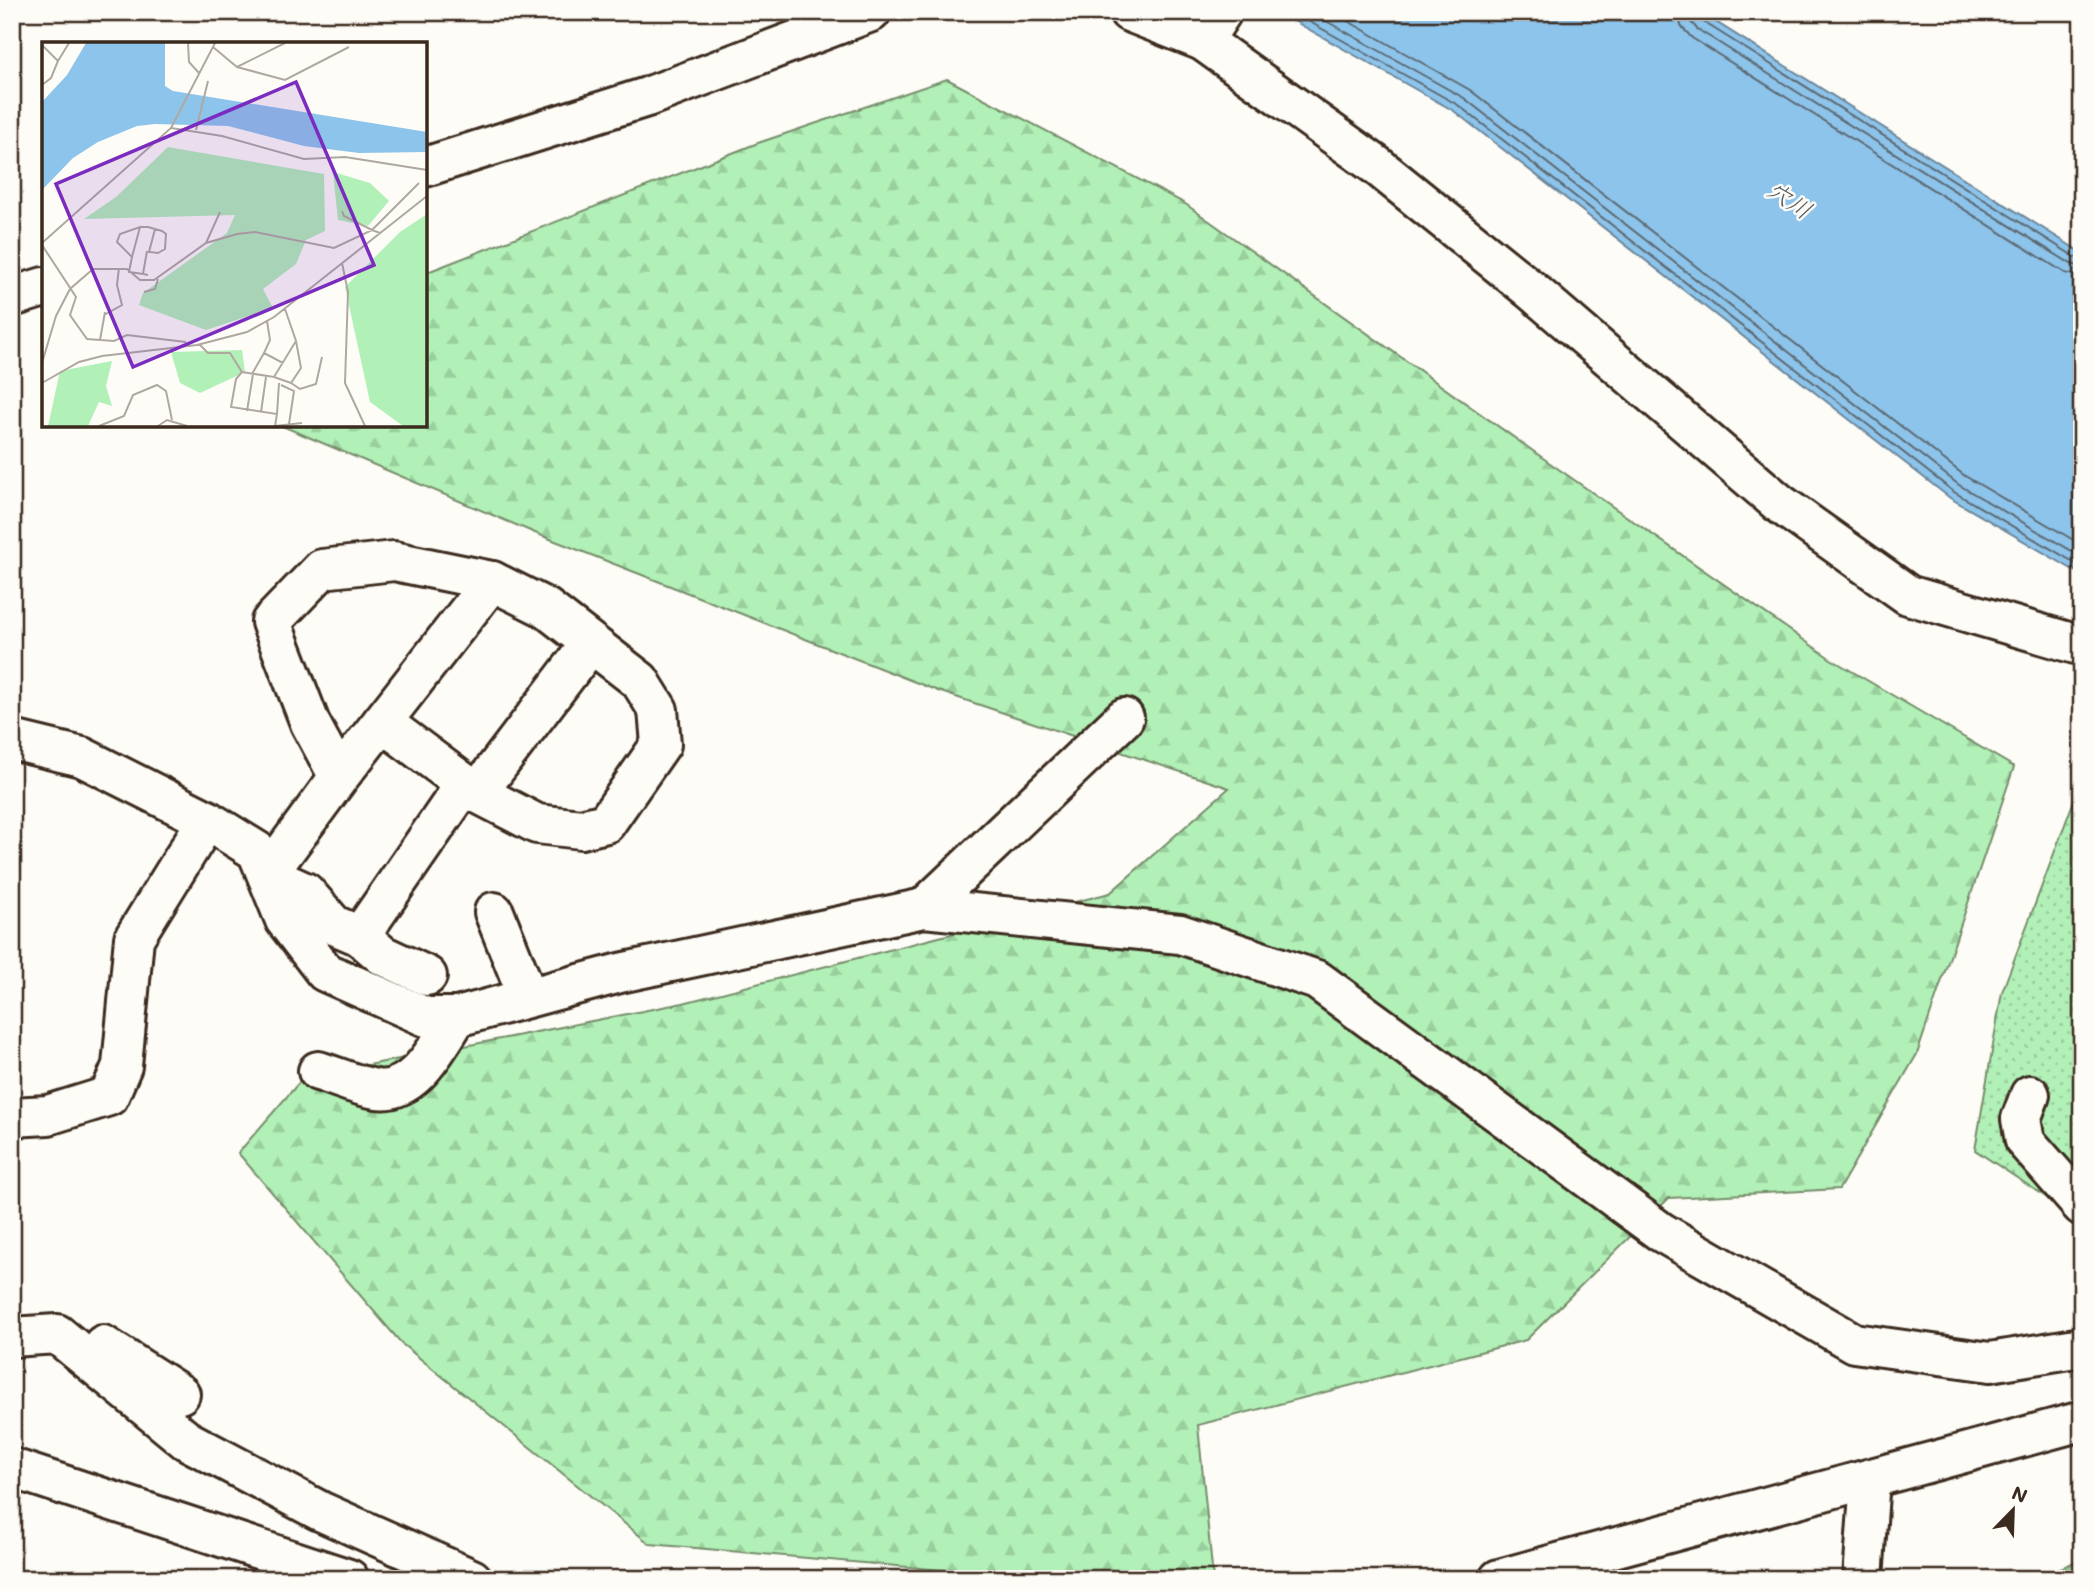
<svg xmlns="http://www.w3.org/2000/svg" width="2094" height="1591" font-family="Mali,'Klee One',sans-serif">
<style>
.grass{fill:url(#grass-dots);stroke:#768d6a;stroke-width:2}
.forest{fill:url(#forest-firs);stroke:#768d6a;stroke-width:2}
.water{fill:#8dc4eb;stroke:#6c8699;stroke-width:2}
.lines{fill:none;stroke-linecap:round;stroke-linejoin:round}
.shore{stroke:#5c6870;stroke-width:2}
.minor-casing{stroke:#3b2a1e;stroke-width:44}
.minor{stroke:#fdfcf7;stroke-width:38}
.labels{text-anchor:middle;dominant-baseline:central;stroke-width:5;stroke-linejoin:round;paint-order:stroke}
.water-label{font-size:24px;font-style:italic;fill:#54585c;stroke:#fdfcf7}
.inset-road{fill:none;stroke:#afa8a0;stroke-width:2}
.view{fill:#7b2cbf;fill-opacity:0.15;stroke:#7b2cbf;stroke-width:3.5}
.inset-edge{fill:none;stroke:#3b2a1e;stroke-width:3.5}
</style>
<defs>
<pattern id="grass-dots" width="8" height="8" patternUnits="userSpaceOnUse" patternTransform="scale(1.75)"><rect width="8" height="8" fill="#b1f0b7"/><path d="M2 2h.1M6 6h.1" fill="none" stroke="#99ce9d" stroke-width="1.8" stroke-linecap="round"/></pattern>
<pattern id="forest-firs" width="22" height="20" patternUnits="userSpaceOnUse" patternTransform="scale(1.75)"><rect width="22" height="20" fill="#b1f0b7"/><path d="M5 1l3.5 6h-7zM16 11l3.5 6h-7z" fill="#99ce9d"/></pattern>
</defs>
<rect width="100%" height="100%" fill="#fdfcf7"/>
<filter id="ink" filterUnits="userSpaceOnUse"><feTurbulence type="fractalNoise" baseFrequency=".0143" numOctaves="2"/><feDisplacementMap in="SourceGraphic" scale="14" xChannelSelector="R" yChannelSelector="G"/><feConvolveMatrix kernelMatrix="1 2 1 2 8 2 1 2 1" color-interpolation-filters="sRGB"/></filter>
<g filter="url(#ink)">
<path class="grass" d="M2082,779V1221L1975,1150L2002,992Z"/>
<g class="forest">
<path d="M947,79L1184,203L1557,468L1831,659L2014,767L1917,1054L1839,1189L1669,1198L1526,1340L1198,1425L1213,1579H1044L650,1544L402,1344L238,1153L303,1078L683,1003L1110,893L1229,788L938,691L535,533L280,425H425V273L758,143Z"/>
<path d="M2082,1559V1579H2034Z"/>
</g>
<path class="water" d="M1278,12H1700L2082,253V575L1950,498L1454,111Z"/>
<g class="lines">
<g class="shore">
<path d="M1292,12L1458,105L1954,492L2082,567"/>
<path d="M1310,12L1464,98L1959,485L2082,557"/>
<path d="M1332,12L1470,90L1965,476L2082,545"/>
<path d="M1679,12L1681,26L1692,38L2065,273L2082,277"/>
<path d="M1689,12L1691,22L1697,29L2071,264L2082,267"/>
<path d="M1698,12L1702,21L2075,257L2082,258"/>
</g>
<defs>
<g id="minor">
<path d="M1129,12L1203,41L1376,165L1531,290L1779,503L1908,595L2082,646"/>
<path d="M1203,41L1222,12"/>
<path d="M425,167L647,97L871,12"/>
<path d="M12,297L44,287"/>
<path d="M492,581L546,608L640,681L658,710L661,744L606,823L581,829L537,824L477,793L591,643"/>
<path d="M382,722L477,793"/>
<path d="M12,740L82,757L207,820L257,851L285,920L325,972L426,1017H457L620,973L924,908L1180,934L1317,980L1661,1232L1854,1343L1990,1362L2082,1347"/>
<path d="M339,777L492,581L394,561L322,569L271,622L310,723L339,777L267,875L305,892L334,925L360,936"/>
<path d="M924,908L1124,718"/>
<path d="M494,912L528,997"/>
<path d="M427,976L382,955L360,936L465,784"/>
<path d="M318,1071C336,1076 356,1086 376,1089C415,1095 439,1044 457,1017"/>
<path d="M2030,1095L2021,1119L2025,1141L2082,1206"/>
<path d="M12,1117L48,1115L109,1096L122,1066L134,938L207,820"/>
<path d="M12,1337L57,1334L186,1440L320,1511L472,1579"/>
<path d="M103,1345L180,1394"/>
<path d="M12,1468L349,1579"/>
<path d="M1499,1579L2082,1421"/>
<path d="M1863,1579L1870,1479"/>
</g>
</defs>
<use href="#minor" class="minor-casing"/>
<use href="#minor" class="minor"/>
</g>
</g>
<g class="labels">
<g class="water-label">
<text transform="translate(1790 199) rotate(33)">穴川</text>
</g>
</g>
<g transform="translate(42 42)">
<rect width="385" height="385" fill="#fdfcf7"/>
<path d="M291,130L328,141L347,159L326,184L296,178Z" fill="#b1f0b7"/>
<path d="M126,105L282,132L283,189L264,198L254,222L221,247L231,266L164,288L97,263L101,251L185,191L193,173L42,177L74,155ZM385,172V384H361L328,360L303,245L358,190ZM200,308L203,330L158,351L138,341L129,310ZM70,319L64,344L70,364L57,360L46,384H6L18,329Z" fill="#b1f0b7"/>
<path d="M44,1H123V44L131,49L385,90V110L317,111L262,104L186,84L113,82L95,84L56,100L31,116L0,148V60L25,33Z" fill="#8dc4eb"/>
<path class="inset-road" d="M146,1L147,20L157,31M0,3L16,19L9,36L0,43M171,5L195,25L243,38L307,5M16,19L27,1M195,25L243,1M129,86L180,94L262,117L303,115L385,128M154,88L166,39M300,169L302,174L330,188L377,141M98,185H106L120,189L124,192L123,207L116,211L107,210L113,187M0,201L129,86L173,1M164,201L178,170M0,203L34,255L28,273L45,297L72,299L85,293L144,300M105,209L101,232L106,233M90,215L98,185L78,192L75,200L90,215L87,230L101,232M300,221L306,250L303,341L323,384M102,250L113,247L116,237M62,273L80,263L75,243L77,226M225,279L228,298L222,311L241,321M58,298L63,270M157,302L166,311H188L200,330L232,335L254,299L243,267M0,321L14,274L28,247L51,227H85L98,238H112L164,201L195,192L213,190L292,206L330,188L338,191M200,330L194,337L189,365L235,372L233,384M210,332L222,311M232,335L249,341L259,326L254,299M0,341L37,320L60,314L155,303L205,290L232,275L385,154M249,341L258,347L274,342L280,315M239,343L252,349L247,382M205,369L211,332M219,370L224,335M235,372L237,341M57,384L82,374L91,353L115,343L124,349L130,378M116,384L125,378L145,384M233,384L260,381"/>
<path class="view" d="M254,40L332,223L91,325L14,142Z"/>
<rect width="385" height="385" class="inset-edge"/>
</g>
<rect width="2094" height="1591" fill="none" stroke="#fdfcf7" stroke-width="42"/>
<rect x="21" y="21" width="2052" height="1549" fill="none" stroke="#3b2a1e" stroke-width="2.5" filter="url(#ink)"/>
<g transform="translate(2013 1510) rotate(23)" stroke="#fdfcf7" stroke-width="5" paint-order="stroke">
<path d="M0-5L12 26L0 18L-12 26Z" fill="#3b2a1e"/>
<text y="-10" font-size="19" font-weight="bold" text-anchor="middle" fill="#3b2a1e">N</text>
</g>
</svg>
